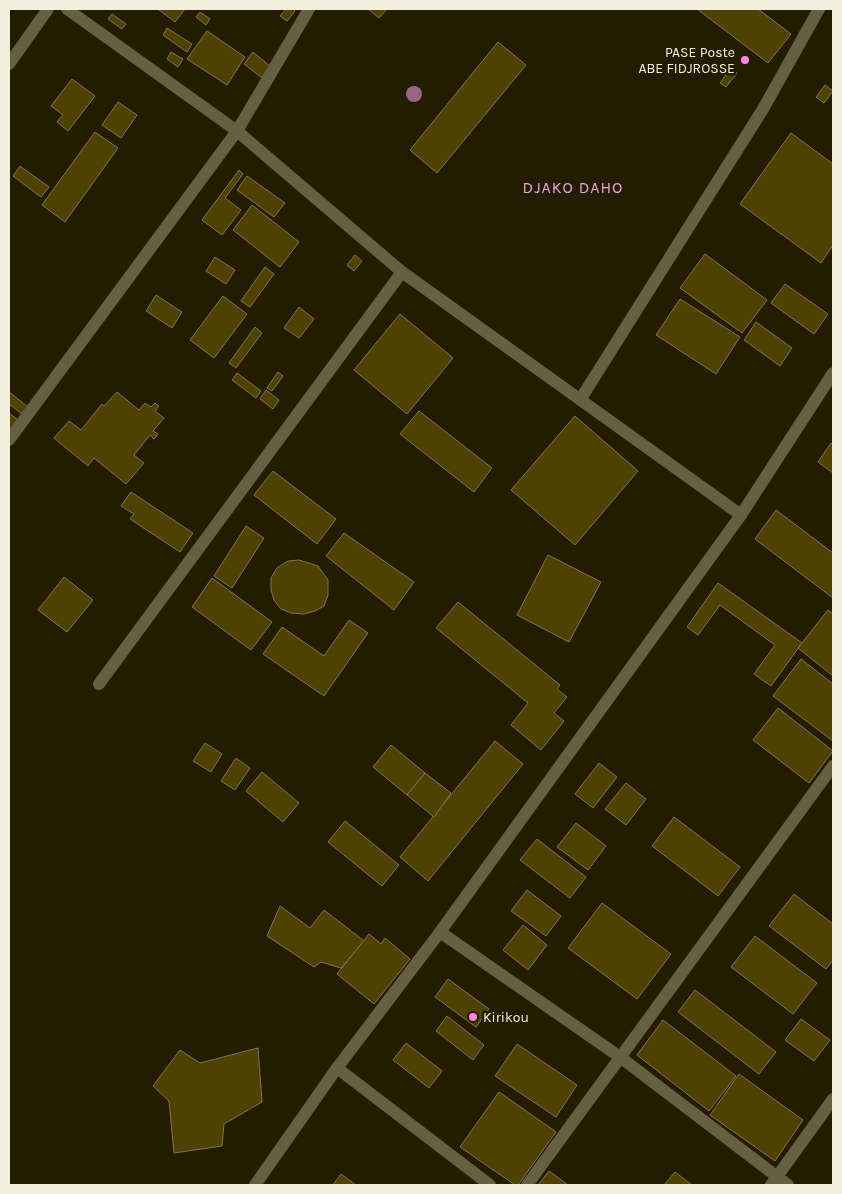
<svg xmlns="http://www.w3.org/2000/svg" width="842" height="1194" font-family="Karla,sans-serif">
<style>
.building{fill:#504100;stroke:#7d7657}
.lines{fill:none;stroke-linecap:round;stroke-linejoin:round}
.minor{stroke:#665f41;stroke-width:12}
.tree{fill:#98667e}
.poi-dot{fill:#fb87e5;stroke:#241c01;stroke-width:2}
.labels{text-anchor:middle;dominant-baseline:central;stroke-width:5;stroke-linejoin:round;paint-order:stroke}
.poi-label{font-size:14px;fill:#f3efde;stroke:#241c01;text-anchor:end}
.quarter-label{font-size:16px;letter-spacing:1px;fill:#e7a6d9;stroke:#241c01}
</style>
<rect width="100%" height="100%" fill="#241c01"/>
<g class="building">
<path d="M158,9H185L175,22Z"/>
<path d="M286,9H293L295,11L287,21L280,16Z"/>
<path d="M368,9H387L379,18Z"/>
<path d="M697,9H758L791,34L768,63Z"/>
<path d="M200,12L210,19L206,25L196,17Z"/>
<path d="M112,14L126,24L122,29L108,19Z"/>
<path d="M167,28L192,44L187,52L163,35Z"/>
<path d="M207,31L245,57L227,85L187,59Z"/>
<path d="M498,42L526,65L437,173L410,150Z"/>
<path d="M171,52L183,59L178,67L167,59Z"/>
<path d="M253,52L271,67L262,78L244,64Z"/>
<path d="M731,68L737,73L726,87L720,83Z"/>
<path d="M72,79L95,96L68,131L57,122L63,115L51,106Z"/>
<path d="M825,85L833,91L824,103L816,97Z"/>
<path d="M118,102L137,115L121,138L102,125Z"/>
<path d="M95,132L118,148L65,222L42,205Z"/>
<path d="M791,133L833,164V245L821,263L740,204Z"/>
<path d="M20,166L49,187L41,197L13,176Z"/>
<path d="M239,170L243,174L225,198L241,210L222,235L202,220Z"/>
<path d="M247,176L285,203L274,217L237,190Z"/>
<path d="M252,205L299,242L280,267L233,230Z"/>
<path d="M705,254L767,300L742,333L680,288Z"/>
<path d="M355,255L362,261L354,271L347,265Z"/>
<path d="M215,257L235,270L226,284L206,271Z"/>
<path d="M265,267L274,274L250,307L241,301Z"/>
<path d="M785,284L828,314L814,334L771,303Z"/>
<path d="M156,295L182,312L172,328L146,311Z"/>
<path d="M223,296L247,314L214,358L190,340Z"/>
<path d="M680,299L740,337L716,374L656,335Z"/>
<path d="M299,307L314,319L299,338L284,328Z"/>
<path d="M400,314L453,358L407,414L354,370Z"/>
<path d="M756,322L792,348L780,366L744,340Z"/>
<path d="M255,327L262,333L236,368L229,363Z"/>
<path d="M278,372L283,376L272,391L267,388Z"/>
<path d="M237,373L261,391L256,398L232,380Z"/>
<path d="M266,390L279,400L273,409L260,399Z"/>
<path d="M9,392L28,407L22,414L9,404Z"/>
<path d="M117,392L139,410L145,403L151,407L155,403L159,406L155,411L164,418L153,431L158,434L154,439L150,435L134,455L144,463L126,484L94,458L88,466L54,438L69,421L81,430L102,404L104,406Z"/>
<path d="M419,411L492,468L474,492L400,434Z"/>
<path d="M9,413L18,420L9,432Z"/>
<path d="M575,416L638,471L575,545L511,490Z"/>
<path d="M831,443L833,445V473L818,462Z"/>
<path d="M273,471L336,519L317,544L254,495Z"/>
<path d="M131,492L193,533L180,552L130,519L134,514L121,506Z"/>
<path d="M776,510L833,553V598L755,539Z"/>
<path d="M246,526L264,538L232,588L214,576Z"/>
<path d="M344,533L414,582L394,610L326,556Z"/>
<path d="M548,555L601,582L569,642L517,615Z"/>
<path d="M299,560L318,566L328,580V595L324,606L315,611L304,614L291,613L281,609L274,600L271,590V578L277,568L288,561Z"/>
<path d="M64,577L93,600L67,632L38,610Z"/>
<path d="M212,578L272,622L251,650L192,607Z"/>
<path d="M718,583L802,643L771,686L754,674L775,645L720,605L698,635L687,627Z"/>
<path d="M458,602L560,685L557,689L567,697L554,713L564,721L541,750L511,725L528,703L436,628Z"/>
<path d="M828,610L833,614V676L798,648Z"/>
<path d="M349,620L368,633L324,696L263,654L282,627L324,656Z"/>
<path d="M801,659L833,684V741L773,696Z"/>
<path d="M778,708L833,751L809,783L753,740Z"/>
<path d="M495,741L523,764L428,881L400,857Z"/>
<path d="M205,743L222,754L211,772L193,761Z"/>
<path d="M391,745L425,773L407,795L373,767Z"/>
<path d="M236,758L250,768L235,790L221,781Z"/>
<path d="M599,763L617,777L593,808L575,794Z"/>
<path d="M262,772L299,803L283,822L246,791Z"/>
<path d="M425,773L451,793L434,817L407,795Z"/>
<path d="M626,783L646,799L626,825L605,809Z"/>
<path d="M674,817L740,867L718,896L652,846Z"/>
<path d="M345,821L399,865L382,886L328,842Z"/>
<path d="M576,823L606,846L588,870L557,847Z"/>
<path d="M537,839L586,877L570,898L520,860Z"/>
<path d="M527,890L561,916L546,936L511,911Z"/>
<path d="M794,894L833,924V960L826,969L769,926Z"/>
<path d="M602,903L671,954L637,999L568,948Z"/>
<path d="M280,906L310,928L324,910L364,941L341,968L321,962L314,967L267,936Z"/>
<path d="M523,925L547,945L528,970L503,950Z"/>
<path d="M369,934L381,944L385,938L410,959L374,1004L337,974Z"/>
<path d="M755,936L817,983L793,1014L731,967Z"/>
<path d="M448,979L489,1009L476,1027L435,997Z"/>
<path d="M695,990L776,1052L759,1074L678,1012Z"/>
<path d="M447,1016L484,1045L473,1060L436,1031Z"/>
<path d="M801,1019L830,1040L814,1061L785,1040Z"/>
<path d="M663,1020L736,1076L709,1111L637,1055Z"/>
<path d="M406,1043L442,1071L429,1088L393,1060Z"/>
<path d="M517,1044L577,1085L556,1117L495,1076Z"/>
<path d="M258,1048L262,1102L224,1124L222,1146L174,1153L169,1101L153,1086L180,1050L200,1063Z"/>
<path d="M739,1074L803,1120L775,1161L710,1115Z"/>
<path d="M499,1092L556,1132L518,1185H515L460,1147Z"/>
<path d="M549,1171L568,1185H538Z"/>
<path d="M675,1172L692,1185H664Z"/>
<path d="M341,1174L356,1185H333Z"/>
</g>
<g class="lines">
<g class="minor">
<path d="M67,9L237,131L402,272L741,515"/>
<path d="M9,64L48,9"/>
<path d="M580,400L763,109L819,9"/>
<path d="M9,440L237,131L309,9"/>
<path d="M99,684L402,272"/>
<path d="M440,932L620,1057L788,1185"/>
<path d="M337,1068L490,1185"/>
<path d="M255,1185L337,1068L440,932L741,515L833,373"/>
<path d="M527,1185L833,766"/>
<path d="M771,1185L833,1099"/>
</g>
</g>
<circle class="tree" cx="414" cy="94" r="8"/>
<g class="poi-dot">
<circle cx="745" cy="60" r="5"/>
<circle cx="473" cy="1017" r="5"/>
</g>
<g class="labels">
<g class="poi-label">
<text x="735" y="52">PASE Poste<tspan x="735" dy="16">ABE FIDJROSSE</tspan></text>
<text x="483" y="1017" text-anchor="start">Kirikou</text>
</g>
<g class="quarter-label">
<text x="573" y="187">DJAKO DAHO</text>
</g>
</g>
<rect width="842" height="1194" fill="none" stroke="#f3efde" stroke-width="20"/>
</svg>
